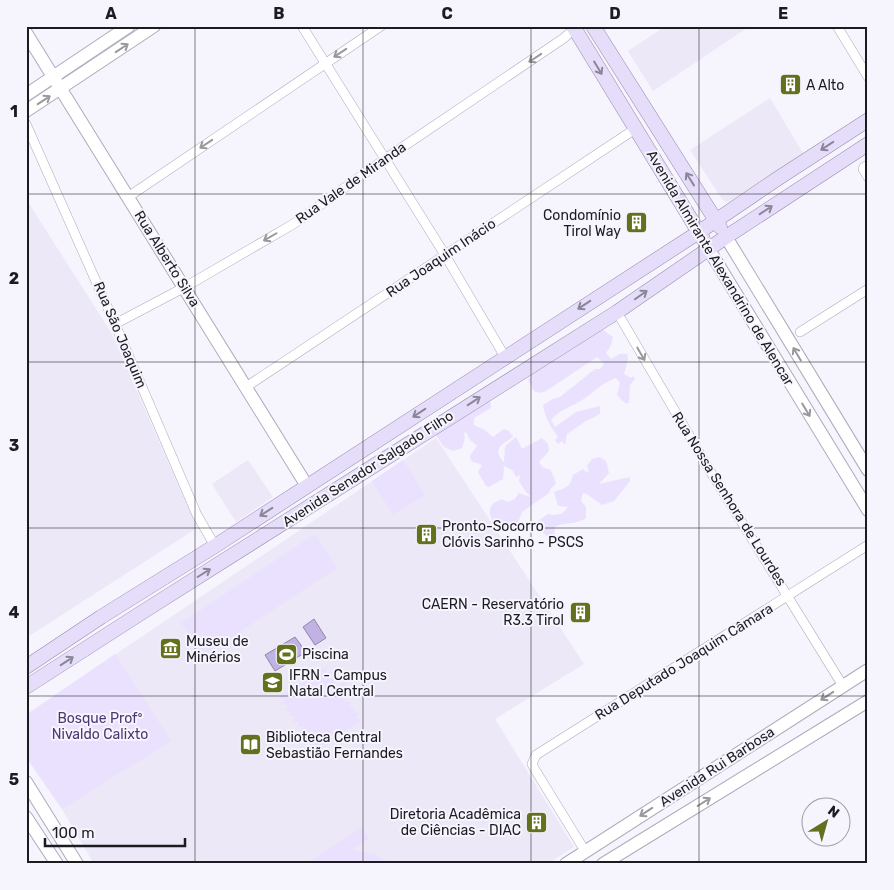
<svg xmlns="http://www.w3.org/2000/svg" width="894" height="890" font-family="Rubik,sans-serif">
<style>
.built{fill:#ece8f8}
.green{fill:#e9e1fe}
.water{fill:#c1b2e3;stroke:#9085a9}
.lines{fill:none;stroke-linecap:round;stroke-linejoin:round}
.street-casing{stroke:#afaabc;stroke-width:10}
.secondary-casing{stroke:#afaabc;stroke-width:14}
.primary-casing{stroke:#958bac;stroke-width:15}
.street{stroke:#fff;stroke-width:9}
.secondary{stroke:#fff;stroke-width:12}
.primary{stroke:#e6ddfa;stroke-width:14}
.oneway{stroke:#99989c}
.oneway2{stroke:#8c8699}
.grid{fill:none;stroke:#1d1b22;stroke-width:1;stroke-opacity:0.55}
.labels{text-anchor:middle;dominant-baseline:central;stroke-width:4;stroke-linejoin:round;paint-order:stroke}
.poi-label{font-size:14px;fill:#1d1b22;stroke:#f6f4fc;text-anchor:start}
.street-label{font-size:14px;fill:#1d1b22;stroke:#f6f4fc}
.park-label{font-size:14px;fill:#4d3772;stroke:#f6f4fc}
.neatline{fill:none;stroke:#1d1b22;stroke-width:2}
.grid-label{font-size:16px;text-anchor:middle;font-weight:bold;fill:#1d1b22}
</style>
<rect width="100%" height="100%" fill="#f6f4fc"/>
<g class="built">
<path d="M666,26H750L653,91L628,51Z"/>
<path d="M770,98L804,155L730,201L726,202L722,199L690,150Z"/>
<path d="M26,199L112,334L197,528L26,638Z"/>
<path d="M436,438L584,664L495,719L574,847L547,864H94L62,809L26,757V715Z"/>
<path d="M248,460L273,497L236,522L212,484Z"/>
</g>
<g class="green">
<path d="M603,330L613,337L611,345L606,353L611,359L620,354H627L628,359L624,374L631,378L633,376L635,379L630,385L629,402L626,404L617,395L620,383L616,378C603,382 593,393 582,400C571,407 559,410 551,420L555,427L576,412L600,406V413L595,417L586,421L567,434L565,445L562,441L558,444L555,440L558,437C551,427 545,418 543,405L553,399L560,397L595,369H600L604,364L597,357L546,391L539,393L534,391L528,380L532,374L569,346L574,348L591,332Z"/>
<path d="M492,397L490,400L491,408L474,418V425L485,430L493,437L504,429L509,431L513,437C502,444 491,450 504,462L505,446L516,437L522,449L542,438L548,444L549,451L539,462L542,467L551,470L556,484L551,488L549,493L522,512L516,528C513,529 509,531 505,530C496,528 485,514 492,505C494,502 499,501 502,499L507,502L515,499L519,493L531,497L525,491L519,481L520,475L516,477L513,471L504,466L503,479L489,487L486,486L478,472L482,465L471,461L470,456L477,446L470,440L466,432L464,433L465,438L462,448L453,451L444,447L436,435L438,429Z"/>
<path d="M599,457L606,461L609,473L599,484L630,477V481L614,501L602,505L587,494L583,493L581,501L586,507V518C573,526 565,521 555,527L554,536H547L538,529L539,520L548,514C556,516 563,515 568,507L558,506L554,492C566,488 570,487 573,475L583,469L586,472L589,471L587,466L592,459Z"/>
<path d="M403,460L425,495L393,514L372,481Z"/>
<path d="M315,534L337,568L203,656L181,623Z"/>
<path d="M115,654L171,741L62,809L26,757V715Z"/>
<path d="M328,665L325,673L332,672L329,679L336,678L333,685L338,686L345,681L349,688L342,692L340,696L347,695L344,702L351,701L349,708L355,707L353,713L359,712L356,719H363L311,752L314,746H308L311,740L304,739L306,733H300L303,727H297L299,722H293L296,717L289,716L292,711H285L288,705L281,704L285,699H277Z"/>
<path d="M361,827L369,838L352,850L374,854L392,864H306Z"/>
</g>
<g class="water">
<path d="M314,619L326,638L315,645L303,627Z"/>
<path d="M295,637L306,652L275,671L265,655Z"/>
</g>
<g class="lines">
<defs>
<g id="street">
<path d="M302,26L445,255L505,357"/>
<path d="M837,26L868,77"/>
<path d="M26,124L115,324L197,515L215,546"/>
<path d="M868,165L864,167L863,169L868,177"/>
<path d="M128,197L381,26"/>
<path d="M617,312L707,466L843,686"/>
<path d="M115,324L185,287L295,223L385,159L564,38L577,26"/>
<path d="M800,332L868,289"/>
<path d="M246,387L635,129"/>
<path d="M585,851L534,768L532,764L536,755L868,545"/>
</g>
<g id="secondary">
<path d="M26,33L307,486"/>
<path d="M26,95L129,26"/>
<path d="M26,111L154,26"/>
<path d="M726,237L868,470"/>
<path d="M708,248L868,510"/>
<path d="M26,782L77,864"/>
<path d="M26,817L57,864"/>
<path d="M566,864L868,670"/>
<path d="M603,864L868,701"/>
</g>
<g id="primary">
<path d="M573,26L703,239"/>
<path d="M593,26L720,227"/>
<path d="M26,667L101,617L215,546L699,232L777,179L868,120"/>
<path d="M26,687L141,613L617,312L726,237L868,144"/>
</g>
</defs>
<use href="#street" class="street-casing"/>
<use href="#secondary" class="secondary-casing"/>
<use href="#primary" class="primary-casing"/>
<use href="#street" class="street"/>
<use href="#secondary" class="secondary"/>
<use href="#primary" class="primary"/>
</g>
<defs><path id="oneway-shaft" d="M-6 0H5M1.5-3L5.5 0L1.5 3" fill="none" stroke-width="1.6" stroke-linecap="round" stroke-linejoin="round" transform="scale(1.25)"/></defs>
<g class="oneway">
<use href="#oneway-shaft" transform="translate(122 48) rotate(-34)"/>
<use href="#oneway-shaft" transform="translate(340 53) rotate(147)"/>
<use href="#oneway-shaft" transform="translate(535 58) rotate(146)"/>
<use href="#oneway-shaft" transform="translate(44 100) rotate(-33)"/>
<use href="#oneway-shaft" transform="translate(206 144) rotate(146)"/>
<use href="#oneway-shaft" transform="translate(270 237) rotate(150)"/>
<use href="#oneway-shaft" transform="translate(641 354) rotate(60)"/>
<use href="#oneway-shaft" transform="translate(797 354) rotate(-121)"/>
<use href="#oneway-shaft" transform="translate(806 410) rotate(59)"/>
<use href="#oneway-shaft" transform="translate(827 696) rotate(147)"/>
<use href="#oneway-shaft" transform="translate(704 802) rotate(-32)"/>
<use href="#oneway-shaft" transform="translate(646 812) rotate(147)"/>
</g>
<g class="oneway2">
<use href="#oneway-shaft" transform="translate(598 68) rotate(59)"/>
<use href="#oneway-shaft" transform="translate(827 146) rotate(147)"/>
<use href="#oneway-shaft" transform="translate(690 179) rotate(-122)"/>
<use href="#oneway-shaft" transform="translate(766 210) rotate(-33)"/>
<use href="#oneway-shaft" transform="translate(641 295) rotate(-35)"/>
<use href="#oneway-shaft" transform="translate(584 305) rotate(147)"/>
<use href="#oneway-shaft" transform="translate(474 401) rotate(-33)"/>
<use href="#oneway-shaft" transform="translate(419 413) rotate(147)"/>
<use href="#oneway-shaft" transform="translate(266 512) rotate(147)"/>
<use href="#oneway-shaft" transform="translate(204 573) rotate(-32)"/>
<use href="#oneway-shaft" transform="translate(67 661) rotate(-33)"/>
</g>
<path class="grid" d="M195,26V864M363,26V864M531,26V864M699,26V864M26,194H868M26,362H868M26,528H868M26,696H868"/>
<defs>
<symbol id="building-square" viewBox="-11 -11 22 22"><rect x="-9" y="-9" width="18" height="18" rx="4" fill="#62711d" stroke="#f6f4fc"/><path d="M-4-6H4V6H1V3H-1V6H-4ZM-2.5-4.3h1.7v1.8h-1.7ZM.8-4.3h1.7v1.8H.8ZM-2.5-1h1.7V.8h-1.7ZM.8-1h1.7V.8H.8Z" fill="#fff"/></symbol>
<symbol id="museum-square" viewBox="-11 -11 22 22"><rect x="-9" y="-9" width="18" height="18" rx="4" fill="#62711d" stroke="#f6f4fc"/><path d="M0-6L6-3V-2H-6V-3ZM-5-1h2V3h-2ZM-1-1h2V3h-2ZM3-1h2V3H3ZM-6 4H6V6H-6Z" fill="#fff"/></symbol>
<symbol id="stadium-square" viewBox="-11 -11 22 22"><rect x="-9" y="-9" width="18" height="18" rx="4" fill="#62711d" stroke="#f6f4fc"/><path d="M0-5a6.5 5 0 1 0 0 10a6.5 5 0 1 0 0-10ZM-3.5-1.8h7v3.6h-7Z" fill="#fff"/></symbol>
<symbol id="university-square" viewBox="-11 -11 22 22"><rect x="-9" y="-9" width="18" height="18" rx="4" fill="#62711d" stroke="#f6f4fc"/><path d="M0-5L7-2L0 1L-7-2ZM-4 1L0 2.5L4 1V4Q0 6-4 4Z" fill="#fff"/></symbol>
<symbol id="library-square" viewBox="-11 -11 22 22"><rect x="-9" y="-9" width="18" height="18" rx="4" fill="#62711d" stroke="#f6f4fc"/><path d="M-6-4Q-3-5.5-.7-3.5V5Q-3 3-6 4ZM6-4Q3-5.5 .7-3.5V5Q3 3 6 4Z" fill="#fff"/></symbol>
</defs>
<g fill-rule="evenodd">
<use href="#building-square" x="778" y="72" width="25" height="25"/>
<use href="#building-square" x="624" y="210" width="25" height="25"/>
<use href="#building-square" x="414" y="522" width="25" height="25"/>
<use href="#building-square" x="568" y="600" width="25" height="25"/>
<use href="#museum-square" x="158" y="636" width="25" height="25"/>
<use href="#stadium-square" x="274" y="642" width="25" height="25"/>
<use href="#university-square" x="260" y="670" width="25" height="25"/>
<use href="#library-square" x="238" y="732" width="25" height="25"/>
<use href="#building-square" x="524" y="810" width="25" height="25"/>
</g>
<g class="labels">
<g class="poi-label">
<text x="806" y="85">A Alto</text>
<text x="621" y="215" text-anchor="end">Condomínio<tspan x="621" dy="16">Tirol Way</tspan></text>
<text x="442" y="526">Pronto-Socorro<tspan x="442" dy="16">Clóvis Sarinho - PSCS</tspan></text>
<text x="564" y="604" text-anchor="end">CAERN - Reservatório<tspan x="564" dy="16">R3.3 Tirol</tspan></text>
<text x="186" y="641">Museu de<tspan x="186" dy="16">Minérios</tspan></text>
<text x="302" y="654">Piscina</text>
<text x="289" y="675">IFRN - Campus<tspan x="289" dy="16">Natal Central</tspan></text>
<text x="266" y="737">Biblioteca Central<tspan x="266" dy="16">Sebastião Fernandes</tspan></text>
<text x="521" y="814" text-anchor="end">Diretoria Acadêmica<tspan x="521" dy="16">de Ciências - DIAC</tspan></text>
</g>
<g class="street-label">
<text transform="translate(351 183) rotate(-35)">Rua Vale de Miranda</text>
<text transform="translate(441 258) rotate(-34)">Rua Joaquim Inácio</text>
<text transform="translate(167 259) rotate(58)">Rua Alberto Silva</text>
<text transform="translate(720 268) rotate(59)">Avenida Almirante Alexandrino de Alencar</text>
<text transform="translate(120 335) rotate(67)">Rua São Joaquim</text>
<text transform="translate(368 469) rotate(-33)">Avenida Senador Salgado Filho</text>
<text transform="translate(729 499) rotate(58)">Rua Nossa Senhora de Lourdes</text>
<text transform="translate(684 662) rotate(-32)">Rua Deputado Joaquim Câmara</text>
<text transform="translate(717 767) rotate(-33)">Avenida Rui Barbosa</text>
</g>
<g class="park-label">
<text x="100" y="718">Bosque Profº<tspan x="100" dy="16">Nivaldo Calixto</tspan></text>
</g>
</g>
<rect width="894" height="890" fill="none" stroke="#f6f4fc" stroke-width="55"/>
<g transform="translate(826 822) rotate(37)"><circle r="24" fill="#f6f4fc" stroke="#9f9da5"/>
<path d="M0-4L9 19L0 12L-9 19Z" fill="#62711d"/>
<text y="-8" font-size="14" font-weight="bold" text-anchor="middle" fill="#1d1b22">N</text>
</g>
<path d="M45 838v8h140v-8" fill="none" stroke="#1d1b22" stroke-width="2.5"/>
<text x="52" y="838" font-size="15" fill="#1d1b22" stroke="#f6f4fc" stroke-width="4" paint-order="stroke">100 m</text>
<rect x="28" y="28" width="838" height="834" class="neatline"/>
<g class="grid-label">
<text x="111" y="19">A</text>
<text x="279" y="19">B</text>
<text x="447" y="19">C</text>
<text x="615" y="19">D</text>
<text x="783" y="19">E</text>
<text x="14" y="117">1</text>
<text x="14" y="284">2</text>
<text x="14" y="451">3</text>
<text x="14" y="618">4</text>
<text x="14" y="785">5</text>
</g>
</svg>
